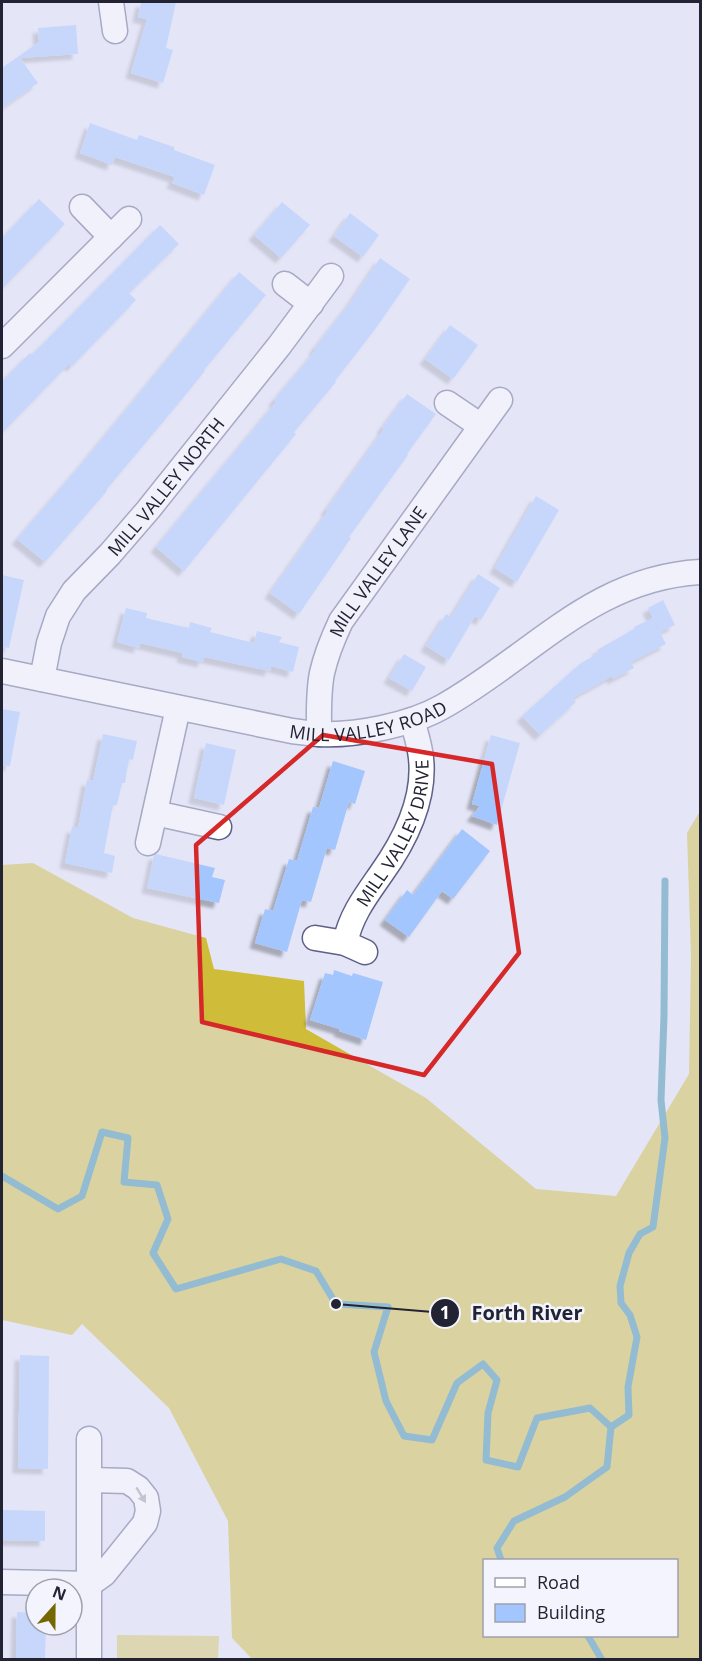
<svg xmlns="http://www.w3.org/2000/svg" width="702" height="1661" font-family="'Open Sans',sans-serif">
<style>
.green{fill:#d3c35d}
.forest{fill:#cfbc38;fill-rule:evenodd}
.lines{fill:none;stroke-linecap:round;stroke-linejoin:round}
.stream{stroke:#3189a6;stroke-width:7}
.building{fill:#a4c6fe;filter:url(#shadow)}
.minor-casing{stroke:#5d6087;stroke-width:27}
.minor{stroke:#fff;stroke-width:24}
.oneway{fill:#9c9ca3}
.marked{fill:none;stroke:#d62828;stroke-width:4.5;stroke-linejoin:round}
.labels{text-anchor:middle;dominant-baseline:central;stroke-width:5;stroke-linejoin:round;paint-order:stroke}
.street-label{font-size:18px;fill:#222333;stroke:#f3f4fd}
.leader{fill:none;stroke:#222333;stroke-width:2}
.callout-dot{fill:#222333;stroke:#f3f4fd;stroke-width:2}
.mark-label{font-size:18px;text-anchor:middle;font-weight:bold;fill:#fff}
.callout-label{font-size:20px;text-anchor:middle;font-weight:bold;fill:#222333;stroke:#f3f4fd;stroke-width:5;stroke-linejoin:round;paint-order:stroke}
</style>
<defs>
<filter id="shadow"><feDropShadow dx="-5.5" dy="5.5" stdDeviation="1.5" flood-color="#0004"/></filter>
</defs>
<rect width="100%" height="100%" fill="#e4e6f8"/>
<path class="green" d="M117,1635L219,1636L218,1659H117Z"/>
<path class="forest" d="M700,811V1659H252L232,1638L228,1521L169,1408L82,1324L72,1335L2,1320V865L33,863L133,918L206,938L214,969L304,981L306,1029L426,1098L536,1189L616,1196L689,1074L691,956L687,833ZM484,1560H676V1636H484Z"/>
<g class="lines">
<g class="stream">
<path d="M2,1176L58,1209L82,1196L102,1132L128,1138L124,1182L157,1185L168,1219L153,1253L176,1289L281,1259L316,1271L336,1304L388,1307L374,1352L386,1401L404,1436L432,1440L457,1383L483,1364L497,1380L488,1413L486,1460L518,1467L537,1418L590,1408L611,1427"/>
<path d="M611,1427L629,1415L628,1387L637,1337L630,1315L621,1303L620,1286L629,1253L640,1234L653,1227L665,1138L661,1100L664,1016L665,881"/>
<path d="M501,1560L497,1548L514,1521L565,1497L607,1467L611,1427"/>
<path d="M588,1636L602,1660"/>
</g>
</g>
<g class="building">
<path d="M141,2H176L166,48L173,50L163,83L131,73L147,19L138,17Z"/>
<path d="M76,25L78,54L20,58L38,83L2,108V68L39,42L38,28Z"/>
<path d="M90,123L137,140L139,135L174,147V150L215,165L204,195L172,183L175,177L115,157L112,165L80,153Z"/>
<path d="M39,199L65,224L2,289V238Z"/>
<path d="M282,202L310,225L281,258L254,235Z"/>
<path d="M350,213L379,235L363,257L334,236Z"/>
<path d="M160,225L179,244L129,293L136,300L72,366L69,364L2,433V381L30,353L32,355Z"/>
<path d="M380,258L410,279L376,328L335,381L336,382L294,432L296,434L184,571L156,547L276,402L274,400L316,350L314,349L350,303Z"/>
<path d="M239,272L266,295L204,370L205,371L173,410L106,490L107,491L45,562L17,539L84,461Z"/>
<path d="M450,325L478,345L453,379L425,359Z"/>
<path d="M407,394L436,414L407,454L408,455L349,537L351,538L299,614L270,593L328,511L326,510L384,429L382,428Z"/>
<path d="M536,496L559,510L517,582L495,568Z"/>
<path d="M478,574L500,588L481,620L475,616L449,660L426,646L446,614L451,617Z"/>
<path d="M2,575L24,580L9,648L2,647Z"/>
<path d="M663,600L675,625L660,632L666,644L631,662L634,668L613,679L612,676L572,698L576,702L540,735L522,716L581,663L599,653L597,650L634,629V627L653,618L648,608Z"/>
<path d="M126,608L147,613L146,618L189,628L190,622L212,628L210,632L254,643L257,631L282,637L279,642L299,647L293,672L271,666L270,671L204,657L203,662L182,657L183,653L140,643L139,648L117,642Z"/>
<path d="M404,654L426,667L412,691L389,678Z"/>
<path d="M2,709L20,712L10,766L2,765Z"/>
<path d="M103,734L137,741L133,760L129,759L125,783H122L117,805H113L104,853L115,856L112,873L65,863L72,827L78,828L87,780L93,781Z"/>
<path d="M491,735L520,743L497,825L472,816L480,806L472,804Z"/>
<path d="M206,743L236,750L224,805L194,798Z"/>
<path d="M333,761L365,771L355,804L349,802L335,850L327,848L311,902L302,900L287,952L255,943L265,909L273,911L289,859L297,861L313,807L319,808Z"/>
<path d="M462,829L490,851L453,899L442,891L409,937L385,920L407,890L413,895Z"/>
<path d="M156,854L215,868L212,877L225,880L219,903L147,888L154,855Z"/>
<path d="M334,970L352,976L353,973L383,982L366,1040L339,1031L340,1029L310,1020L325,973L333,975Z"/>
<path d="M20,1355L49,1356L48,1469L18,1468Z"/>
<path d="M2,1510L45,1511V1541L2,1540Z"/>
<path d="M17,1612L36,1613V1625H46L45,1659H16Z"/>
</g>
<g class="lines">
<defs>
<g id="minor">
<path d="M111,2L115,31"/>
<path d="M82,207L111,237"/>
<path d="M285,284L311,304"/>
<path d="M2,346L129,219"/>
<path d="M447,403L481,426"/>
<path id="s1" d="M2,671L292,731C301,732 310,734 319,734C355,736 410,725 442,707C530,658 592,578 700,572"/>
<path id="s2" d="M42,679L49,643L58,616L74,591L110,554L148,510L279,346L331,276"/>
<path id="s3" d="M319,734C319,714 318,693 322,673C326,655 333,638 341,621L500,400"/>
<path d="M155,813L219,827"/>
<path d="M148,843L178,708"/>
<path d="M315,938L345,943L365,952"/>
<path id="s4" d="M345,943C351,915 365,897 381,874C406,839 428,796 420,751C418,740 415,730 412,720"/>
<path d="M2,1582L90,1584L104,1574L145,1523L148,1511L146,1498L138,1488L127,1481L90,1480"/>
<path d="M89,1660V1439"/>
</g>
</defs>
<use href="#minor" class="minor-casing"/>
<use href="#minor" class="minor"/>
</g>
<defs><path id="oneway-solid" d="M-6-.8H1V-3.2L6.5 0L1 3.2V.8H-6Z" transform="scale(1.5)"/></defs>
<use class="oneway" href="#oneway-solid" transform="translate(141 1495) rotate(59)"/>
<path d="M0 0H702V1661H0ZM323,735L492,764L519,953L424,1075L202,1022L196,845Z" fill="#e4e6f8" fill-opacity=".55" fill-rule="evenodd"/>
<path class="marked" d="M323,735L492,764L519,953L424,1075L202,1022L196,845Z"/>
<g class="labels">
<g class="street-label">
<text stroke="none"><textPath href="#s2" startOffset="234">MILL VALLEY NORTH</textPath></text>
<text stroke="none"><textPath href="#s3" startOffset="178">MILL VALLEY LANE</textPath></text>
<text stroke="none"><textPath href="#s1" startOffset="374">MILL VALLEY ROAD</textPath></text>
<text stroke="none"><textPath href="#s4" startOffset="122">MILL VALLEY DRIVE</textPath></text>
</g>
</g>
<path class="leader" d="M336 1304L445 1313"/>
<g class="callout-dot">
<circle cx="336" cy="1304" r="6"/>
<circle cx="445" cy="1313" r="15"/>
</g>
<g class="mark-label">
<text x="445" y="1319">1</text>
</g>
<g class="callout-label">
<text x="527" y="1320">Forth River</text>
</g>
<rect width="702" height="1661" fill="none" stroke="#222333" stroke-width="6"/>
<rect x="483" y="1559" width="195" height="78" fill="#f3f4fd" stroke="#9fa0ac" stroke-width="1.5"/>
<rect x="495" y="1578" width="30" height="9" fill="#ffffff" stroke="#9fa0ac" stroke-width="1.5"/>
<text x="537" y="1589" font-size="18" fill="#222333">Road</text>
<rect x="495" y="1604" width="30" height="18" fill="#a4c6fe" stroke="#9fa0ac" stroke-width="1.5"/>
<text x="537" y="1619" font-size="18" fill="#222333">Building</text>
<g transform="translate(54 1607) rotate(21)"><circle r="28" fill="#f3f4fd" stroke="#9fa0ac" stroke-width="1.5"/>
<path d="M0-4.5L10 22L0 15L-10 22Z" fill="#766800"/>
<text y="-9" font-size="16" font-weight="bold" text-anchor="middle" fill="#222333">N</text>
</g>
</svg>
